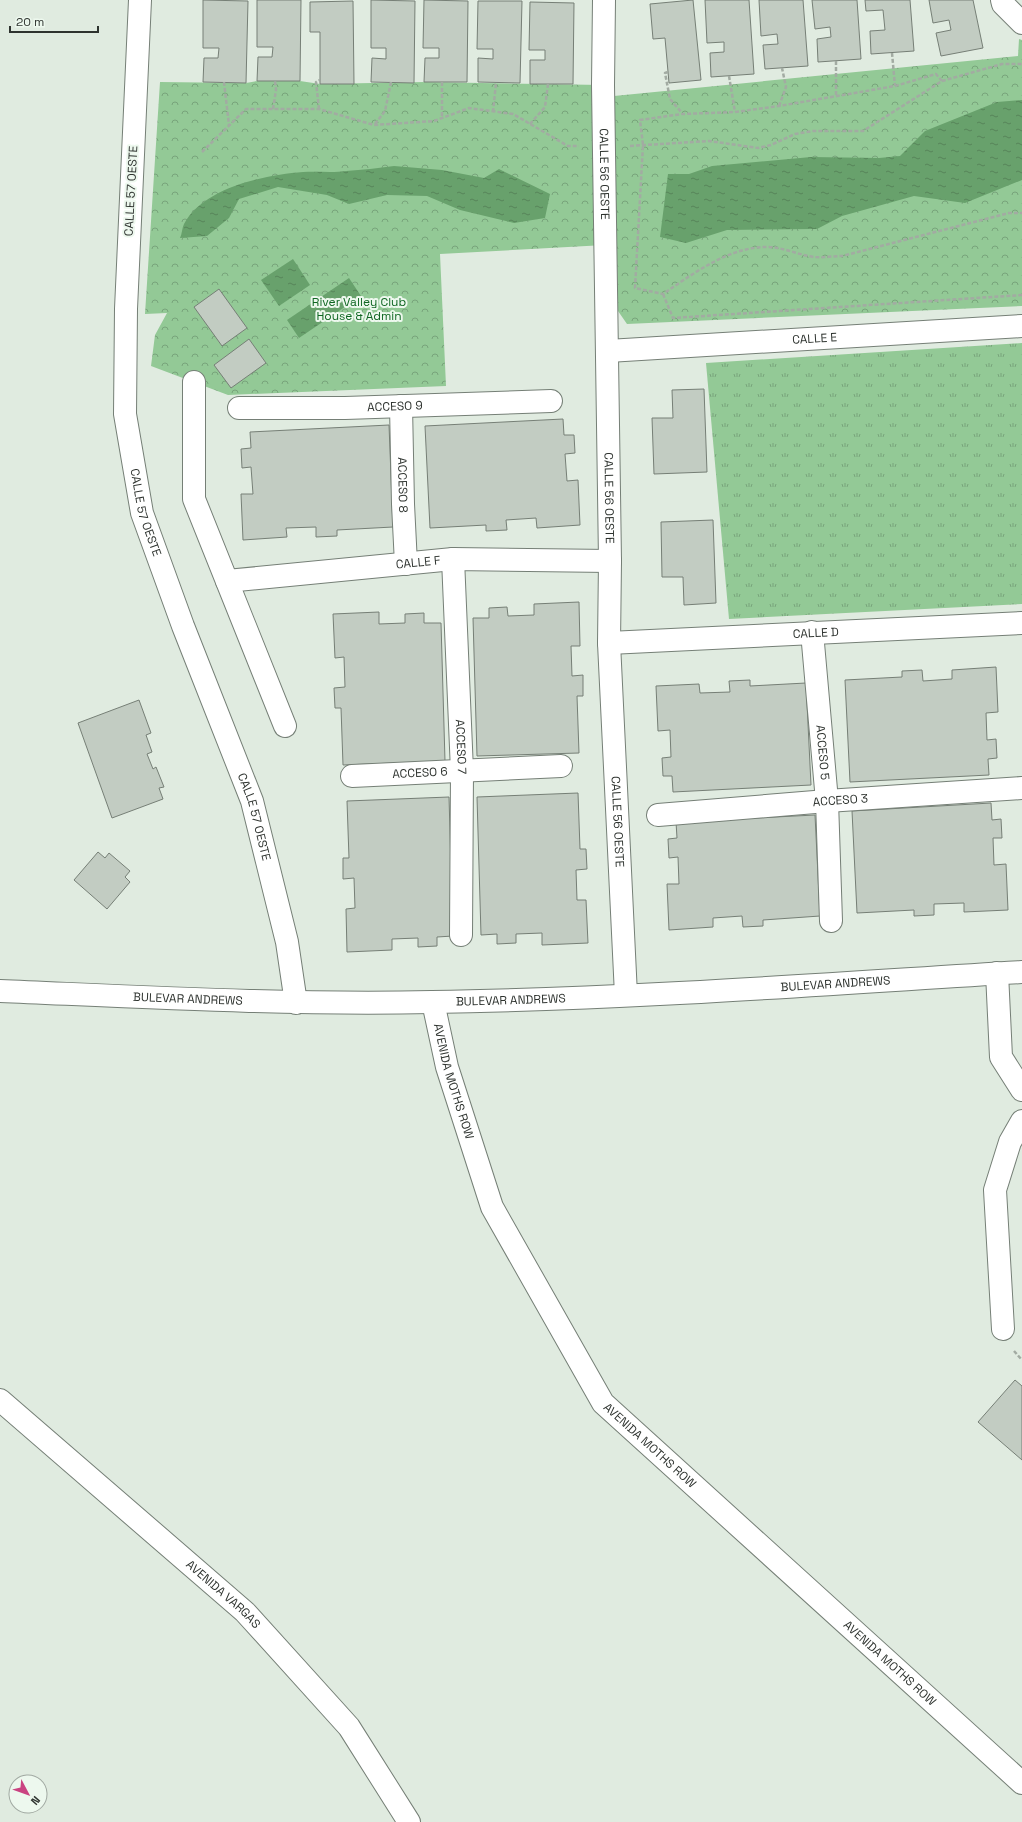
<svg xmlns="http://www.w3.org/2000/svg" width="1022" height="1822" font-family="'Space Grotesk',sans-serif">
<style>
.grass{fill:url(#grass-tufts)}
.park{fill:url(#park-crowns)}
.water{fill:url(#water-ripples)}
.building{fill:#c2ccc2;stroke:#767f76}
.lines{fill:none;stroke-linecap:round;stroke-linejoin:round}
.minor-casing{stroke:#757f76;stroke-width:24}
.major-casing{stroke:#757f76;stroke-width:24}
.path{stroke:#a2aba2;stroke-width:2.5;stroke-dasharray:4 2;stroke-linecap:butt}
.minor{stroke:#fff;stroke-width:22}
.major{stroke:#fff;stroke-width:22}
.labels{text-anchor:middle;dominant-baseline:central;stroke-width:4;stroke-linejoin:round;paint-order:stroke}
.street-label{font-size:12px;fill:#2e332f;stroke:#edf8ee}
.park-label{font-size:12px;fill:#0f6622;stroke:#edf8ee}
</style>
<defs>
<pattern id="grass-tufts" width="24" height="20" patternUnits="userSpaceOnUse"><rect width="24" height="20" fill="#93c996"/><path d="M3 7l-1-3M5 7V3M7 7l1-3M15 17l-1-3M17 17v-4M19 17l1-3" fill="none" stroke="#78a47b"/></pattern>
<pattern id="park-crowns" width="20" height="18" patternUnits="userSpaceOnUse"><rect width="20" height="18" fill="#93c996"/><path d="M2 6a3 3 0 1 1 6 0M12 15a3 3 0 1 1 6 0" fill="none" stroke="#78a47b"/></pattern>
<pattern id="water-ripples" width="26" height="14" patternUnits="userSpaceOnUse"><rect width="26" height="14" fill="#68a16c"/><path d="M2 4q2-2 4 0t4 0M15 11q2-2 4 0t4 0" fill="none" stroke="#568459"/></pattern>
</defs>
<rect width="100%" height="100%" fill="#e0ebe0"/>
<path class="grass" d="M1022,343V604L729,619L706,363Z"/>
<g class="park">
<path d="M1019,39L1022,40V306L627,324L618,311L614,96L1018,56Z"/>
<path d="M257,81H300L320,84L424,82L603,85L605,245L440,254L446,386L228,395L151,366L155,335L167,313L145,314L160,82L246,83Z"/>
</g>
<g class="water">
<path d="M1022,100V180L965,203L914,196L842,216L817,229L727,230L686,243L660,237L668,174H689L712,166L811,157L879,158L900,156L925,131L997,102Z"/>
<path d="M394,166L442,170L484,178L499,169L550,194L545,218L514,223L460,210L427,196L387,195L349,204L327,195L278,187L239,199L229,218L207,236L180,238C182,234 182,228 184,224C204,187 265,175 303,172C317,171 332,173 346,171C362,170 378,168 394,166Z"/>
<path d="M293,259L310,285L279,306L261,280Z"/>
<path d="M349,278L361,296L299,338L287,320Z"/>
</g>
<g class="building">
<path d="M203,0L248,1L246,83L203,82L204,58H218L219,48H203Z"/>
<path d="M257,0H301L300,81H257L258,57H272L273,47H257Z"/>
<path d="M371,0L415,1L414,83L371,82L372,58L386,59V48H371Z"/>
<path d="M424,0L468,1L467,82H424L425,58H439V48H423Z"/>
<path d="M693,0L701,80L669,83L665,38L653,39L650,4Z"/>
<path d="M705,0H749L754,74L711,77L710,53L724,52V42L707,43Z"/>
<path d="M759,0H803L808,66L765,69L763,45L778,44L777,34L761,36Z"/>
<path d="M812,0H857L861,59L818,62L817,39L831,37L830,27L815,29Z"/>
<path d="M865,0H910L914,51L871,54L870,31L885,30L883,10L866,11Z"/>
<path d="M929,0H973L983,48L941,56L936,33L951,30L949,20L933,23Z"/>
<path d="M353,1L354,84H320V32H310V2Z"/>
<path d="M478,1H522L520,83L478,82V58L493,59V49H477Z"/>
<path d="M530,2L574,3L573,84H530V60H545V50H529Z"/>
<path d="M219,289L247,328L222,346L194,307Z"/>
<path d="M249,339L266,363L231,388L214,365Z"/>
<path d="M704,389L707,472L654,474L652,418H673L672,390Z"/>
<path d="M563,419L564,435H574L575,453L565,454L567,481L578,480L580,525L537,528L536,518L506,520L507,530L486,531V525L430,528L425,426Z"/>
<path d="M389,425L393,527L337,530V536L316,537V527L286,528L287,537L243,540L241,494H253L251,467L242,468L241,449L251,448L250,432Z"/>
<path d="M713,520L716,603L684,605L683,577H662L661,522Z"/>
<path d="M579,602L580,646H571L572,676L583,675V696H577L579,753L477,756L473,618H489V608L507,607L508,616L534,615V604Z"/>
<path d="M379,612V624L405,623V614L424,613V623H441L445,761L343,765L341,708H335L334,688L345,687L344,657L335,658L333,614Z"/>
<path d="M996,667L998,712L986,713L987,740L996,739L997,758L988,759L989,775L850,782L845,680L902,677V671L922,670L923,681L952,679V670Z"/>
<path d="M750,680V686L806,683L811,785L673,792L672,776H663L662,758L671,757L670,730L658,731L656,686L699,684L700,693L730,692L729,681Z"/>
<path d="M139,700L151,733L146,735L152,752L147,754L153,769L156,767L164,787L159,788L163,799L112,818L78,723Z"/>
<path d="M578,793L580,849H586L587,869L576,870L577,900H586L588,943L542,945V933L516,934V943L497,944V934L481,935L477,797Z"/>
<path d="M449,797L453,936L437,937V946L418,947V938L392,939V950L347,952L346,909L355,908L354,878L343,879V858H349L347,801Z"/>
<path d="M991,803L992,820L1001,819L1002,838H993L994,865L1006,864L1008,910L964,912V903L934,904V915L914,916V910L857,913L852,811Z"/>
<path d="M815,815L820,916L763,920V926L743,927L742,916L713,918V927L669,930L667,884H679L678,857L669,858L668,839L677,838L676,822Z"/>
<path d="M98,852L105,858L109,853L130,871L125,877L130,882L107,909L74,880Z"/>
<path d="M1015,1380L1022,1386V1460L978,1422Z"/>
</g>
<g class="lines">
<defs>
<g id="minor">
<path id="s1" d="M140,0L126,309L125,414L142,513L183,626L252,801L287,942L296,1003"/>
<path id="s2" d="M604,0L603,85L610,561L609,643L626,995"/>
<path d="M1002,0L1003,4L1022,23"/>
<path id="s3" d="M608,351L1022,326"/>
<path d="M194,382V499L285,726"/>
<path id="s4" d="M401,406L403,504L406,564"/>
<path id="s5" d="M239,408H345L551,401"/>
<path id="s6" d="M453,559L462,771L461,935"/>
<path id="s7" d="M227,581L453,559L610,561"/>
<path id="s8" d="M812,632L827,801L831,921"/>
<path id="s9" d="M609,643L1022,623"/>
<path id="s10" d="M352,776L561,766"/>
<path id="s11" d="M658,815L827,801L1022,788"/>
<path d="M997,973L1001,1057L1022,1090"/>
<path id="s12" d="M433,1002L447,1067L492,1207L603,1403L1022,1783"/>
<path d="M1003,1329L995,1190L1010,1142L1022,1121"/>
<path id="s13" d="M0,1400L245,1612L349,1727L409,1822"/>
</g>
<g id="major">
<path id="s14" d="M0,991C144,997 288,1005 432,1002C628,999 826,984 1022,972"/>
</g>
</defs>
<use href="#minor" class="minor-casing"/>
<use href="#major" class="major-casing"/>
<g class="path">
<path d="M892,53L895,86"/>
<path d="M836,61V96"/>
<path d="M668,72L665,73L670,99L682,113"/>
<path d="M729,76L735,112"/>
<path d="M942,81L936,74L895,86L779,106L735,112L682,114L640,120L643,145L635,288L663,294C694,273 730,246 769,247C785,248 799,255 814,257C823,258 833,256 842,256L1009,213H1022"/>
<path d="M224,82L229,125"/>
<path d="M442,82V118"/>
<path d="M779,106L786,87L782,68"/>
<path d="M273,109L276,90L275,81"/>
<path d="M319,109L316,82L320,80"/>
<path d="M493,112L496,83"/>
<path d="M375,124L385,111L391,82"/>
<path d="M530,124L545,107L548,84"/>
<path d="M630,146L709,141L758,148L771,145L795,134L813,131H863L942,81L1002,64H1022"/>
<path d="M202,152L246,109H319L374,125L434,121L469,108L513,114L568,146H579"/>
<path d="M663,294L673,318L1022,295"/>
<path d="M1014,1351L1022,1360"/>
</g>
<use href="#minor" class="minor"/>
<use href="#major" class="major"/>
</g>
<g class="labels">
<g class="street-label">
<text stroke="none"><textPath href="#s2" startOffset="174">CALLE 56 OESTE</textPath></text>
<text transform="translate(131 191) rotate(-87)">CALLE 57 OESTE</text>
<text stroke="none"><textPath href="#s3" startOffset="207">CALLE E</textPath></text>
<text stroke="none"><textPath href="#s5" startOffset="156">ACCESO 9</textPath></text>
<text stroke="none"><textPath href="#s4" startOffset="79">ACCESO 8</textPath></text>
<text stroke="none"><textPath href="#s2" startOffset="498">CALLE 56 OESTE</textPath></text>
<text stroke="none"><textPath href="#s1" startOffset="515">CALLE 57 OESTE</textPath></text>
<text stroke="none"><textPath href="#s7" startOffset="192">CALLE F</textPath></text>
<text stroke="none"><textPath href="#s9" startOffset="207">CALLE D</textPath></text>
<text stroke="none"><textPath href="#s6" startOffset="188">ACCESO 7</textPath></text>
<text stroke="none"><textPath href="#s8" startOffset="121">ACCESO 5</textPath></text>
<text stroke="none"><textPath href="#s10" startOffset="68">ACCESO 6</textPath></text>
<text stroke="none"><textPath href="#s11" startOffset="183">ACCESO 3</textPath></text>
<text stroke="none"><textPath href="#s1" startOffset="839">CALLE 57 OESTE</textPath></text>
<text stroke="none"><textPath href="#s2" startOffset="822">CALLE 56 OESTE</textPath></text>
<text stroke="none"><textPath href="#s14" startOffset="836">BULEVAR ANDREWS</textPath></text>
<text stroke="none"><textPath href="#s14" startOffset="188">BULEVAR ANDREWS</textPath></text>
<text stroke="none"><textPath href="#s14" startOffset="511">BULEVAR ANDREWS</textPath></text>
<text stroke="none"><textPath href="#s12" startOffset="82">AVENIDA MOTHS ROW</textPath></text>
<text stroke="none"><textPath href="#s12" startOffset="502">AVENIDA MOTHS ROW</textPath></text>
<text stroke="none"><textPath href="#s13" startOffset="296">AVENIDA VARGAS</textPath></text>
<text stroke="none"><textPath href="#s12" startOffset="826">AVENIDA MOTHS ROW</textPath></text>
</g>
<g class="park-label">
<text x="359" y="302">River Valley Club<tspan x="359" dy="14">House &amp; Admin</tspan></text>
</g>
</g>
<g transform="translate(28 1794) rotate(131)"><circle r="19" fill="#edf8ee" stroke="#a1a9a2"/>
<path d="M0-3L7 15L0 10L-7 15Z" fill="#ca4381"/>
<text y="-6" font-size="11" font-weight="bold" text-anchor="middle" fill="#2e332f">N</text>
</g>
<path d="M10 26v6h88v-6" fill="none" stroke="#2e332f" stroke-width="2"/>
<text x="16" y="26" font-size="12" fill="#2e332f" stroke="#edf8ee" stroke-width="3" paint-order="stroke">20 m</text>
</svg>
